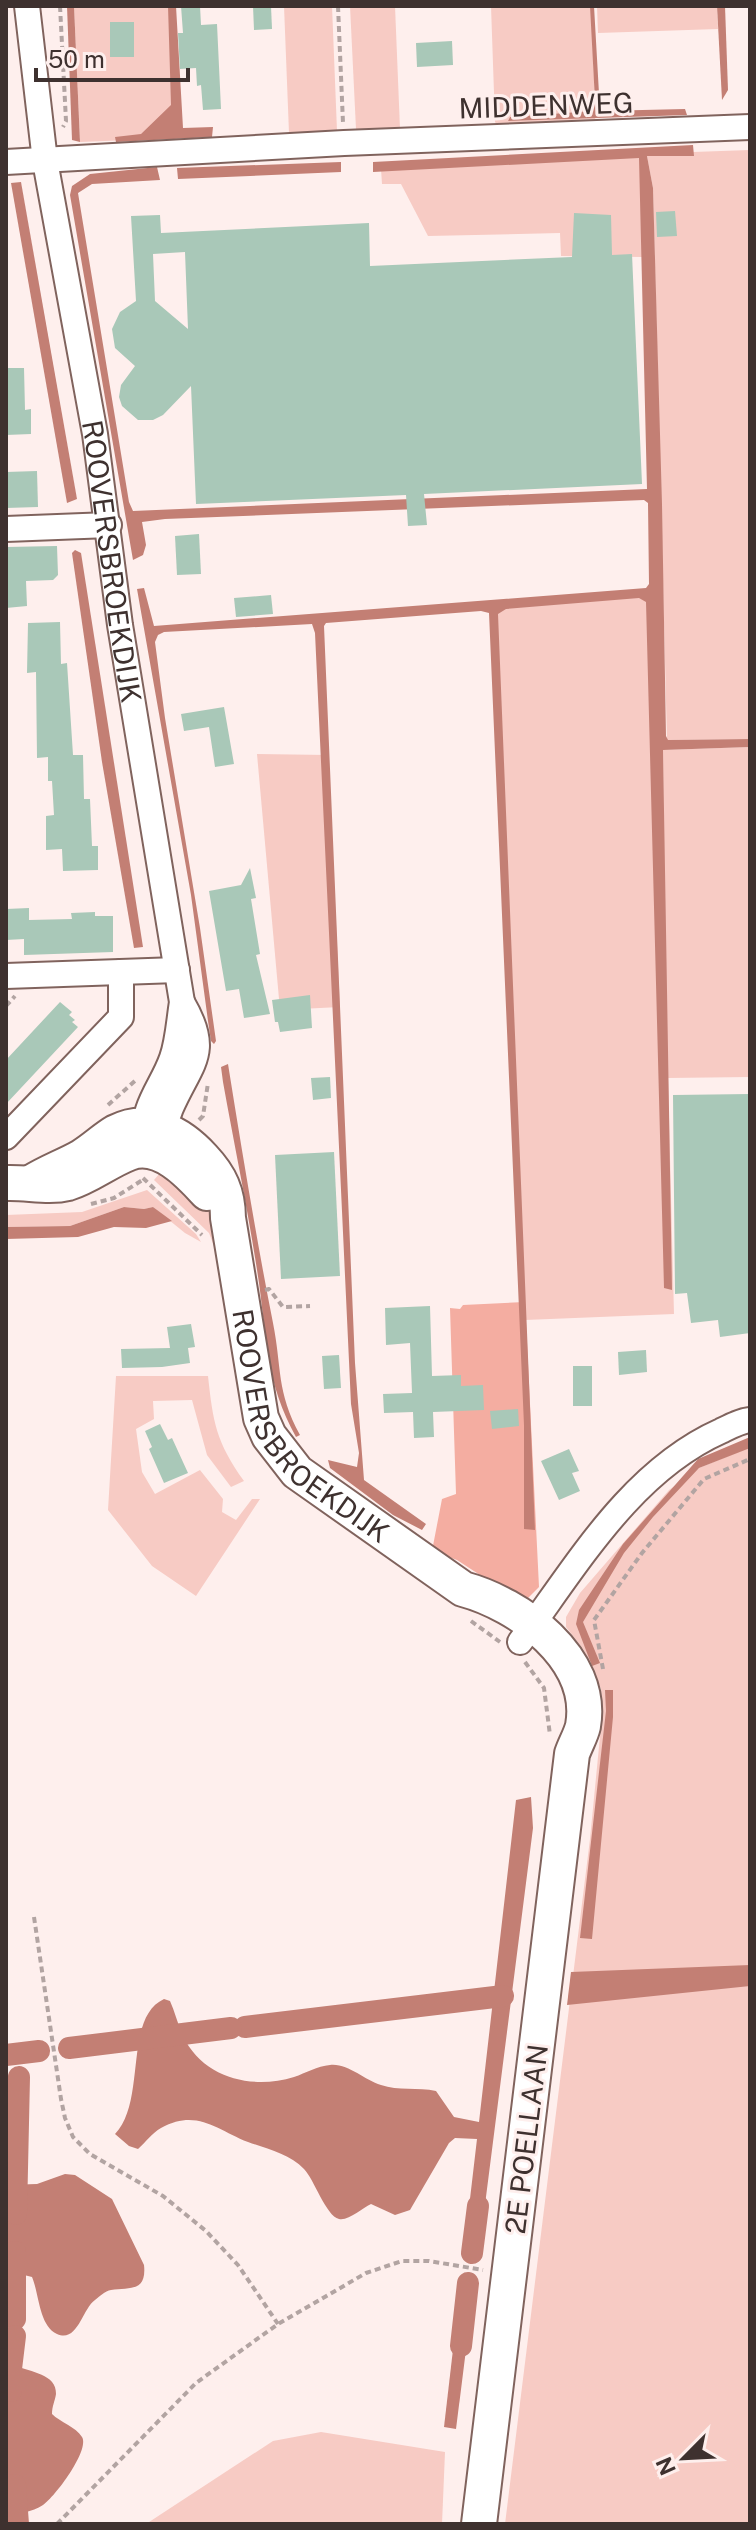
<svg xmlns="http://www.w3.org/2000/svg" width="756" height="2530" font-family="'Public Sans',sans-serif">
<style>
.green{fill:#f7cbc4}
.forest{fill:#f4ada1}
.water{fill:#c37f74}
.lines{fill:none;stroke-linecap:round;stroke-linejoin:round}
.canal{stroke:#c37f74;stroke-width:22}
.building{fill:#a9c8b8;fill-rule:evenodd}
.street-casing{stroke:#80635d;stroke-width:28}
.secondary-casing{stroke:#80635d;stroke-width:38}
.path{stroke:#b2a4a2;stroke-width:4;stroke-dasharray:6 4;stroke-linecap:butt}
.street{stroke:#fff;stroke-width:24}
.secondary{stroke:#fff;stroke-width:34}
.labels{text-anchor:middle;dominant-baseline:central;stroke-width:6;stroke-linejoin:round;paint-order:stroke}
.street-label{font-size:28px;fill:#3e312f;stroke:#feefed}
</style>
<rect width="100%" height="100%" fill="#feefed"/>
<g class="green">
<path d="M74,6H173L179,138L80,142Z"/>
<path d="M284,6H332L337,131L289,133Z"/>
<path d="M350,6H395L400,129L361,132L356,129Z"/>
<path d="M491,6H591L595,101L591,111L510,117L508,121L595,118L597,128L501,130L495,122Z"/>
<path d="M597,6H717L718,29L598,33Z"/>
<path d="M750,150V739L667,740L653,188L647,156H693V152Z"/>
<path d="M640,157L642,257L561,256L560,233L428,236L401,184H382L381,169Z"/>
<path d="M650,596L664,899L663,750L750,747V1077L668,1078L674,1314L525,1320L495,607Z"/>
<path d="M257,754L328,755L340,1007L280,1010Z"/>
<path d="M165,1167L205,1202L220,1232L217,1254L209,1233L154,1180Z"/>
<path d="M147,1190L196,1234L201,1242L185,1233L153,1207L144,1209L124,1207L70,1226L6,1227V1215L82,1212Z"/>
<path d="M116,1376H208C213,1422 216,1442 244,1481L231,1487L207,1455L192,1400L153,1401L154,1419L136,1429L142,1472L155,1494L200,1470L223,1499L222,1512L236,1520L252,1499H260L196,1596L152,1566L108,1510Z"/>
<path d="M750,1447V2524H505L590,1839L602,1716L601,1689L592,1666L583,1649L566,1627V1617L580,1593L669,1490L699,1468Z"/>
<path d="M321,2432L445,2452L442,2524H146L273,2441Z"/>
</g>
<path class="forest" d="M525,1302L539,1587L528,1598L520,1601L457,1560L432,1551L442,1499L456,1494L450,1308L460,1309L463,1305Z"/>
<g class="water">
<path d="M67,6H74L80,142L72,140Z"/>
<path d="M168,6H176L183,128L213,127L212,137L116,142L115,137L141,134L171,105Z"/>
<path d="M590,6H594L600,111L685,109L687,115L508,121L510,117L591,111L595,101Z"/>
<path d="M717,6H725L728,90L722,100Z"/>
<path d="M693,145L694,156H647L653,188L662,504L666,736L668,740L750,739V747L663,750L672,1290L664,1288L646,602L639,598L506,609L498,614L535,1530L524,1529V1425L489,613L481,611L326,623L324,626L355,1363L364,1480L426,1524L422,1530L393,1515L330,1468L328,1460L357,1467L359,1453L351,1404L315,633L312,624L164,632L158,635L155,642L165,718L200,928L216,1041L214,1044L211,1041L208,1021L191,895L137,589L144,588L154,626L646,588L649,584L648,503L644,500L165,519L142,522L146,545L143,555L133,560L70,195L72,186L90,174L157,167L160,180L92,184L78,193L129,502L133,511L647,489L639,158L373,172V162Z"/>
<path d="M341,162V172L178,179L177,168Z"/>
<path d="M21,182L77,499L67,503L11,183Z"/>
<path d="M75,550L81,553L143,947L134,948L102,762L72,553Z"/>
<path d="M228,1064C242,1151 256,1237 273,1323C282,1368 276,1391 300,1435L296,1437C266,1382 267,1342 259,1283C249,1215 235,1149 223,1082L221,1067Z"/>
<path d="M124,1207L144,1209L153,1207L172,1221L146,1228L114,1227L78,1237L6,1239V1227L70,1226Z"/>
<path d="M750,1437V1448L699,1468L653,1517L624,1553L583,1622L600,1663L592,1666L576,1624L579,1610L623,1544L698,1459Z"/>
<path d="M605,1690H613V1717L592,1939L580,1938L606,1711Z"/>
<path d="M531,1797L533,1828L481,2236L466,2233L477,2139L455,2138L449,2143L410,2210L395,2215L371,2204C362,2208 349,2221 339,2219C326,2216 314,2179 304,2169C290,2154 267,2149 248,2142C217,2130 197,2108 161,2128C152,2133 146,2142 138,2149L129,2146L115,2134C147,2101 123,2018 164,1999L170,2001C175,2012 178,2025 183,2036C203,2078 252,2090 294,2077C306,2073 317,2066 330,2065C348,2063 364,2080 381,2085C398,2091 418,2087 436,2091L454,2117L479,2122L516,1800Z"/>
<path d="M750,1965V1986L567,2005L571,1972Z"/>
<path d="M65,2174L75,2175L112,2199L144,2265C147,2293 128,2287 111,2290C105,2291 99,2297 95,2300C82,2309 78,2343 57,2334C39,2326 39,2293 32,2277L24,2275L14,2282L6,2297V2185L37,2184Z"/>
<path d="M457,2315L470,2318L456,2429L444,2427Z"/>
<path d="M6,2350L16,2366C30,2372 57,2374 56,2394C55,2401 52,2406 52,2414C60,2422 76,2427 82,2437C90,2450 55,2497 43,2505C32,2512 18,2514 6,2516Z"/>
</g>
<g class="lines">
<g class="canal">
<path d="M245,2027L503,1996"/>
<path d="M69,2048L231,2028"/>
<path d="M6,2055L39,2051"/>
<path d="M16,2214L19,2077"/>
<path d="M15,2252V2319"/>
<path d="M472,2253L478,2206"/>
<path d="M461,2346L468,2283"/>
<path d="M11,2391V2369L15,2336"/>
<path d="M15,2485L18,2524"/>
</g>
</g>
<g class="building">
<path d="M181,6H200L201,25L217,24L221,109L203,110L201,85L197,86L196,68L180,69L178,33H183Z"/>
<path d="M253,6H271L272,29L254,30Z"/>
<rect x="110" y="22" width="24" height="35"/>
<path d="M452,41L453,65L417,67L416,43Z"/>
<path d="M675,211L677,236L657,237L656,212Z"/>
<path d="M574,213L611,215L612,255L632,254L642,484L424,494L427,525L408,526L406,495L196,504L191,386L163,415L153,420H138L122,406L119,397L121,385L135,366L115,348L112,329L120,312L136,301L131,216L160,215L161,233L369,223L370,266L572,257ZM185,252L188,329L155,301L153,254Z"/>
<path d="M6,368H24L25,410L31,409V434L6,435Z"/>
<path d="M37,471L38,507L6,508V472Z"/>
<path d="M199,534L201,574L177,575L175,536Z"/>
<path d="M57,546L58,575L53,580L26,581L27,606L6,608V547Z"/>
<path d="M271,595L273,614L236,617L234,598Z"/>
<path d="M60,622L61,664L67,663L73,755H83L84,799H90L92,846H98V870L63,871L62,849L46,850V816L54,815L52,781H48V757L37,758L36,672L27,673L28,623Z"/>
<path d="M224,707L234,764L215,767L209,727L184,731L181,714Z"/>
<path d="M250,868L256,898L251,899L260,954L256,955L270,1014L244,1018L239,989L226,991L209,891L241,885Z"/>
<path d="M29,908V920L72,919L71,913L95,912V916H113V952L24,955V939L6,940V909Z"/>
<path d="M310,995L312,1028L280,1032L278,1022H275L272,1000Z"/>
<path d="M60,1002L72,1012L69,1015L75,1020L72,1022L78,1027L6,1104V1060Z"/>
<path d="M330,1077L331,1098L313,1100L311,1078Z"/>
<path d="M750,1094V1333L720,1337L718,1320L691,1323L687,1293L675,1294L673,1095Z"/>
<path d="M334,1152L340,1276L281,1279L275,1155Z"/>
<path d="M430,1306L432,1376L461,1375V1386L483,1385L484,1410L433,1412L434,1437L414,1438L413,1412L384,1413L383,1394L412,1393L410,1343L386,1345L385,1308Z"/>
<path d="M191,1324L195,1347L188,1348L190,1363L162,1367L122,1368L121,1349L170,1348L167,1327Z"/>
<path d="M646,1350L647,1372L619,1375L618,1352Z"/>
<path d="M339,1355L341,1388L324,1389L322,1356Z"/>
<rect x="573" y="1366" width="19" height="40"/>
<path d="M518,1409L519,1426L492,1429L490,1411Z"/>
<path d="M160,1424L168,1440L172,1438L188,1473L164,1483L149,1449L152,1447L145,1431Z"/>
<path d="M569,1449L579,1471L572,1473L580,1491L559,1500L541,1461Z"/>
</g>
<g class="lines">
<defs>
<g id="street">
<path id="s1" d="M27,6L45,161L95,434L120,625L182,1002C179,1020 178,1041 172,1058C162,1087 141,1106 145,1140"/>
<path d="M6,162L344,143L750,127"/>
<path d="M6,529L109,525"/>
<path d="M6,976L177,970"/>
<path d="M6,1137L121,1017V972"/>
<path d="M154,1141C163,1130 166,1121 171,1108C191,1062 212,1053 182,1002"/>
<path d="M520,1642C577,1565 631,1471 721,1431C731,1426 740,1421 750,1420"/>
</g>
<g id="secondary">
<path id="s2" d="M32,1182C48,1172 65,1166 81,1157C93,1150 104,1139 116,1132C149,1115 181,1134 203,1158C220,1176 228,1193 228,1218L261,1418L269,1436L297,1472L463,1589C519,1604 595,1658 583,1726C581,1735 575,1745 572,1754L479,2524"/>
<path d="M6,1183C27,1182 48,1188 68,1183C90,1176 108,1161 129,1153C159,1141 189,1173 207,1193"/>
</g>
</defs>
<use href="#street" class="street-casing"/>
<use href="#secondary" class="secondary-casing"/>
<g class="path">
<path d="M60,6L66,121L63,127"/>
<path d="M338,6L343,123"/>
<path d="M6,1006L15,996"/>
<path d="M108,1105L137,1079"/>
<path d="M199,1120L203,1116L208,1083"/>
<path d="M143,1178L202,1235"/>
<path d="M91,1204L114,1198L144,1179"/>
<path d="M265,1290L269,1289L283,1307L310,1306"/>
<path d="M471,1621L500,1642"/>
<path d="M525,1662L544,1688L550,1735"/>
<path d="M603,1669L594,1620L642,1553L704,1479L750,1459"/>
<path d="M34,1917L61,2099L65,2118L73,2137L90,2154L163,2196L206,2231L238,2265L278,2324"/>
<path d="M57,2524L196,2383L278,2324L366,2273L402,2261H429L483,2270"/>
</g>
<use href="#street" class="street"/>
<use href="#secondary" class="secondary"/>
</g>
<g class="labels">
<g class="street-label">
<text transform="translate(546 105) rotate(-2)">MIDDENWEG</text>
<text stroke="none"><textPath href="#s1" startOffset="562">ROOVERSBROEKDIJK</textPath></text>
<text stroke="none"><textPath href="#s2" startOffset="498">ROOVERSBROEKDIJK</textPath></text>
<text transform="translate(526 2139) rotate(-83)">2E POELLAAN</text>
</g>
</g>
<rect width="756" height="2530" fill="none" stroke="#3e312f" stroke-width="16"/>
<g transform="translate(684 2458) rotate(246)" stroke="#feefed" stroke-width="6" paint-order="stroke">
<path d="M0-6L14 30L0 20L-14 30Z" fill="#3e312f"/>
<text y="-12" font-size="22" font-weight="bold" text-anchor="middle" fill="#3e312f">N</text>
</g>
<path d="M36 68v12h152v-12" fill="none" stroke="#3e312f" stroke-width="4"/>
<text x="48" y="68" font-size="24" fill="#3e312f" stroke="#feefed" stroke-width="6" paint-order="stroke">50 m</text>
</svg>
